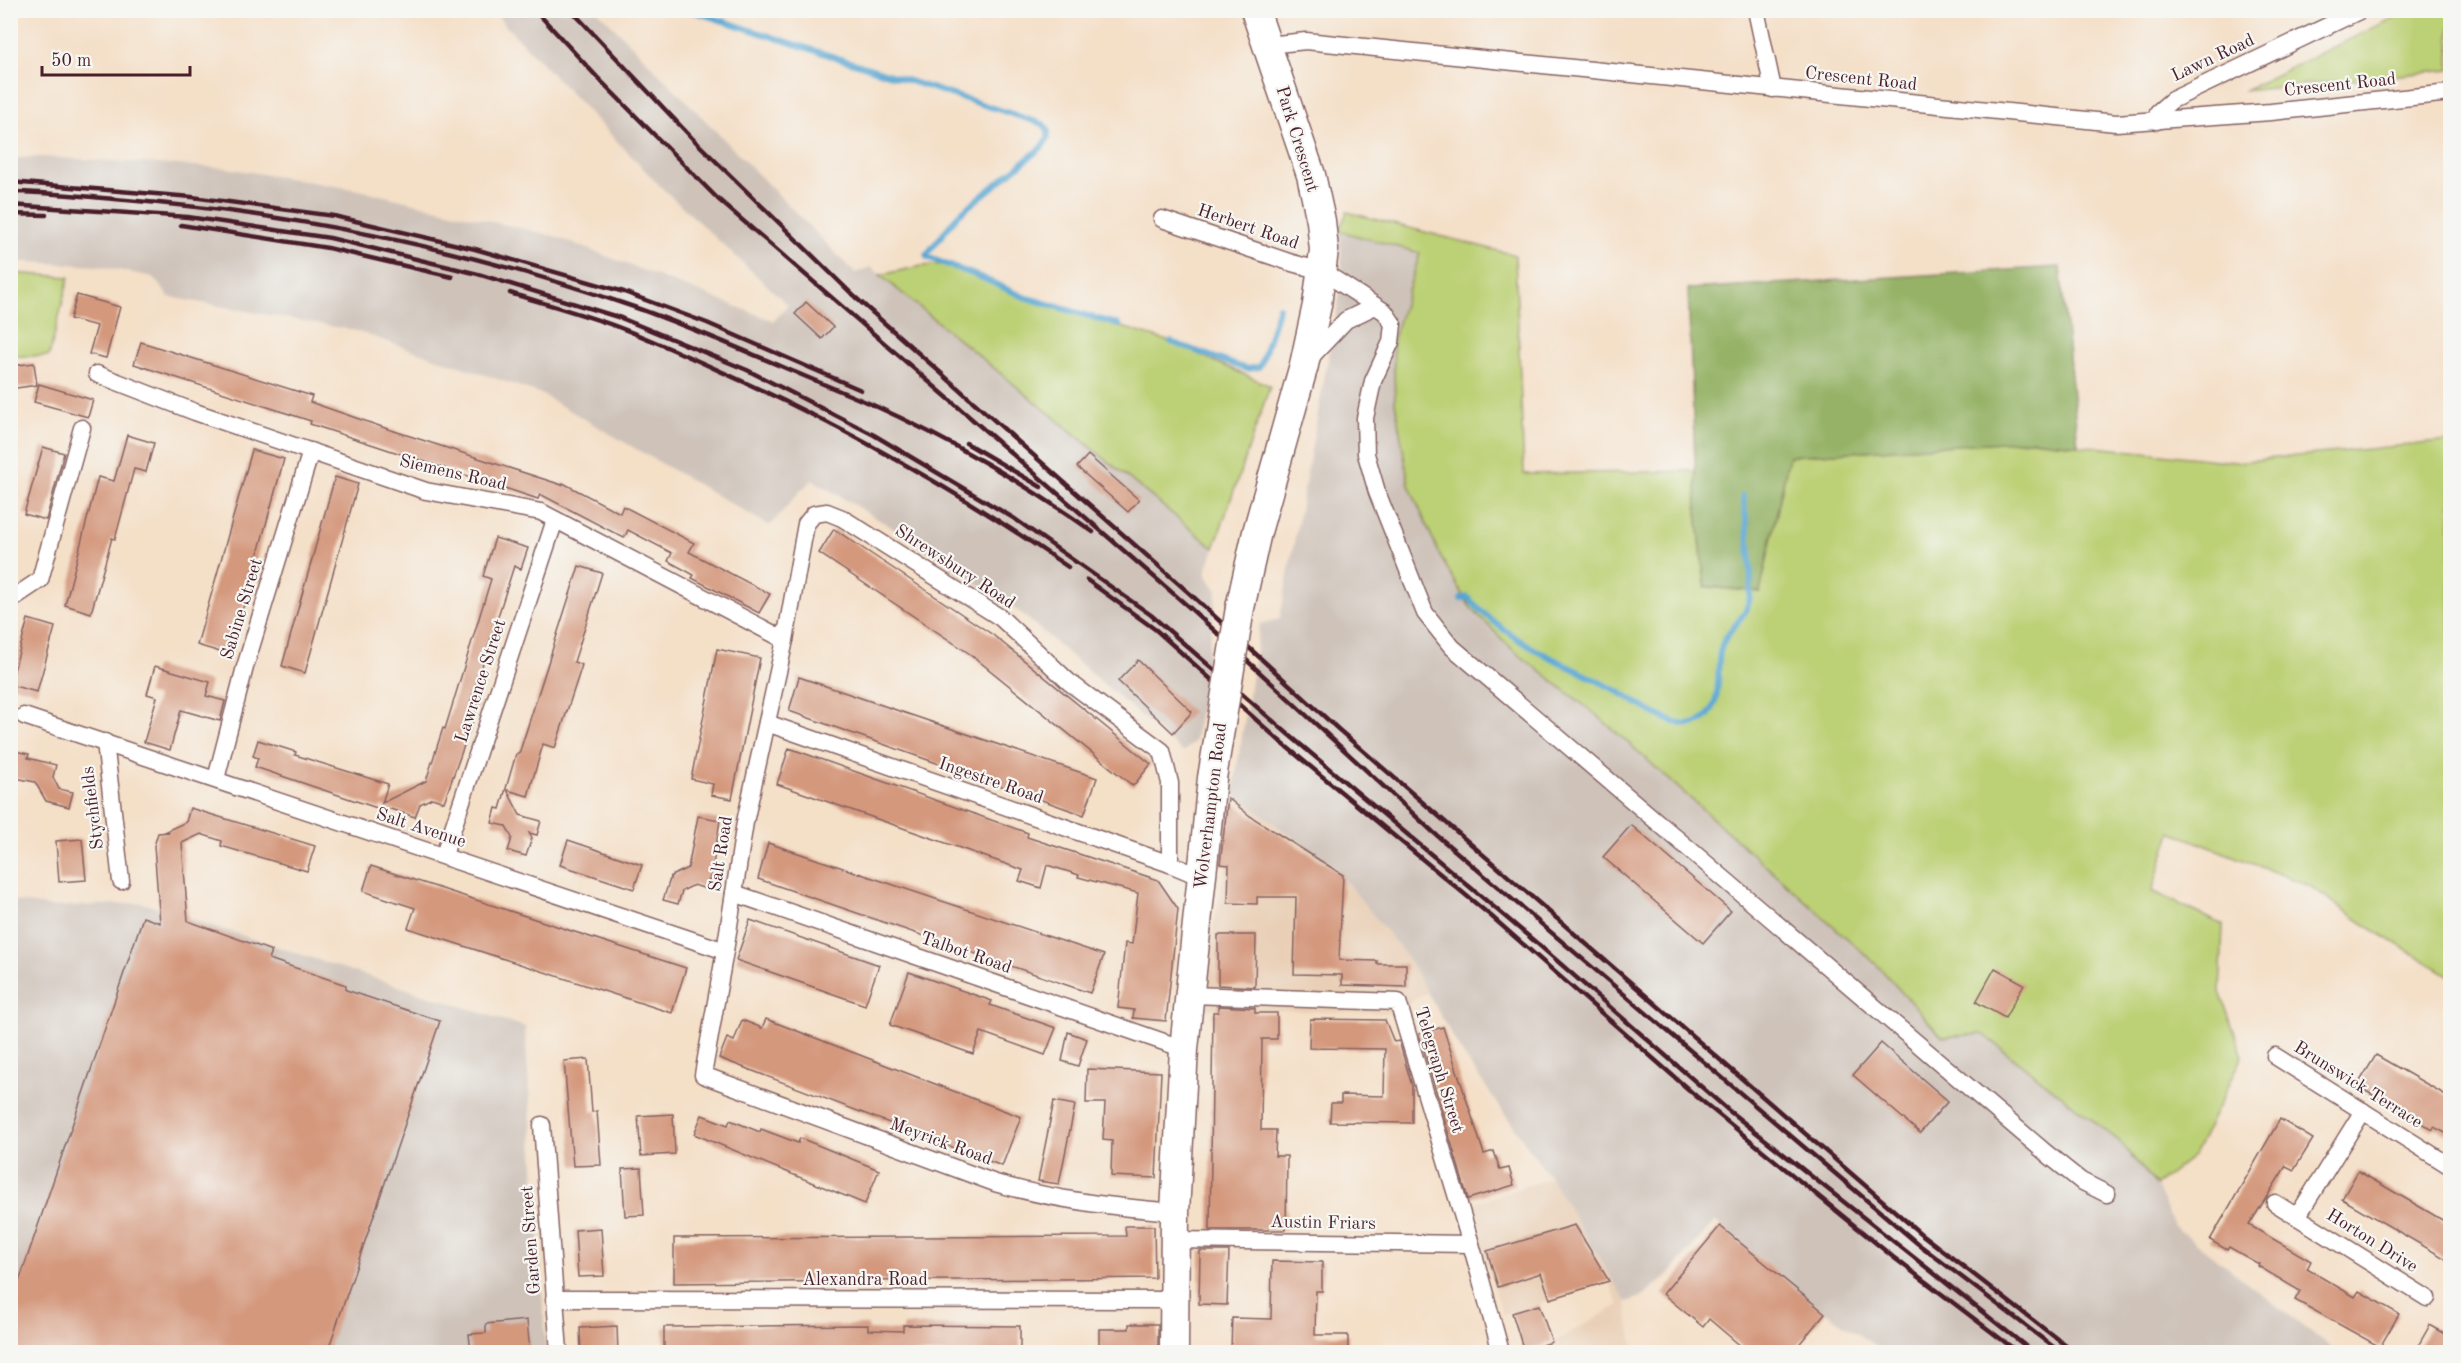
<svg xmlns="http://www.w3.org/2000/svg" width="2461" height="1363" font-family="'Old Standard TT',serif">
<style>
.built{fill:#e9cfb6}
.industrial{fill:#cec2b9}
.green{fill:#bcd074;stroke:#837850;stroke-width:1.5}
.forest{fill:#95b266;stroke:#706848;stroke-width:1.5}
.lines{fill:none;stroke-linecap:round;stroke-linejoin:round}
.stream{stroke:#57a6d1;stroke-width:6}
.building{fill:#d4987d}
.minor-casing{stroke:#866262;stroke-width:19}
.trunk-casing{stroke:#866262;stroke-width:31}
.minor{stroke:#fff;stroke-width:16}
.trunk{stroke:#fff;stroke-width:28}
.rail{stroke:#4a1f2b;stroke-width:4.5}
.trunk-bridge-casing{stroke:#866262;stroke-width:31;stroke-linecap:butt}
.trunk-bridge{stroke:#fff;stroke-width:28}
.labels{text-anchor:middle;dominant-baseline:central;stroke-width:4.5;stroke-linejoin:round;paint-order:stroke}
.street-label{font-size:18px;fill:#4a1f2b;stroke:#f6f6f2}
</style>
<rect width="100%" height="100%" fill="#f6f6f2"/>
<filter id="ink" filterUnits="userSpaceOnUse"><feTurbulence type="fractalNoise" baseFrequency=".0167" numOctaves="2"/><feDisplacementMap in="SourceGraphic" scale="12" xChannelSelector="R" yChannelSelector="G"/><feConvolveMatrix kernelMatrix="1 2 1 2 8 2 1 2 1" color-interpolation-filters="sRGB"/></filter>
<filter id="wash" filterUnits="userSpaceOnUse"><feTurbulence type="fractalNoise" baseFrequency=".008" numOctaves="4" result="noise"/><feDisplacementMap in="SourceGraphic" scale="24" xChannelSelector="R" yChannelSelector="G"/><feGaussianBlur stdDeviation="1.35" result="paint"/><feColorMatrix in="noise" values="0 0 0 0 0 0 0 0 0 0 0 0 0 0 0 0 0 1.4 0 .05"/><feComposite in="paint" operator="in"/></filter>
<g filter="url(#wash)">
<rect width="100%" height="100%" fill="#f4dfc7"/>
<g class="built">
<path d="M1241,797L1335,868L1407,957L1427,992L1394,1013L1202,1009L1203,972Z"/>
<path d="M1550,1178L1626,1302L1634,1352H1524L1554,1342L1619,1305L1609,1282L1503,1315L1469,1205Z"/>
</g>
<g class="industrial">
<path d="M494,11H598L855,273L871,267L1214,548L1205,573L1217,591L1195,741L1183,752L1021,613L906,536L813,480L800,491L770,526L539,393L353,330L169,297L153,277L99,266L11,261V158L45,157L226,168L359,190L554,236L774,321L788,305L662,188L505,25Z"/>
<path d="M1339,231L1420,253L1393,339L1395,402L1409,485L1441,558L1470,607L1513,650L1599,717L1877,965L1942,1037L1983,1034L2119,1141L2156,1185L2174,1226L2337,1352H1884L1818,1307L1715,1221L1664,1279L1639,1298L1626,1302L1550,1178L1462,1053L1407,957L1335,868L1233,793L1260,624L1280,619L1343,277Z"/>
<path d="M10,900L52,907L142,903L525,1027L546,1352H11Z"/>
</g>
<g class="green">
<path d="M2408,11H2450V70L2243,91Z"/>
<path d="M1347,212L1515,255L1524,474L1697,471V511L1705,587L1760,592L1789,456L2031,440L2235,462L2450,441V976L2370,928L2310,886L2171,832L2152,891L2223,925L2220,992L2243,1056L2194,1155L2156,1185L2119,1141L1983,1034L1942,1037L1877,965L1599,717L1513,650L1470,607L1441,558L1409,485L1395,402L1393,339L1420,253L1339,231Z"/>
<path d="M946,264L980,277L1024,297L1171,342L1270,386L1214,548L880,275L922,266Z"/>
<path d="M10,273L69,277L49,356H11Z"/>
</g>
<path class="forest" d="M2060,267L2078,445L2031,440L1789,456L1760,592L1705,586L1697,511L1688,289Z"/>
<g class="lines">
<g class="stream">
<path d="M689,10L1043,124L1048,130V138L1041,148L958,215L927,254V257L980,277L1024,297L1119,325"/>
<path d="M1171,342L1247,369L1259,367L1262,361L1279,307"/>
<path d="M1461,599L1467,597C1481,612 1498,626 1516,638C1547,658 1584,673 1617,691C1637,702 1654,716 1677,723C1684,725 1692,725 1699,722C1724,710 1716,674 1720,652C1724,630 1748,619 1750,596C1753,563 1747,529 1743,496"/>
</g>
</g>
<g id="blocks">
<g class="building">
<path d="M77,295L120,307L106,358L89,354L97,326L70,319Z"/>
<path d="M806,302L833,327L822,339L795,314Z"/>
<path d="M141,342L312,396L310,402L388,429L562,485L563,483L620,513L623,506L694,543L689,552L770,594L759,613L692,578L694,575L668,561L672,553L628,530L624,538L540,494L538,499L310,424L311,421L134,364Z"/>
<path d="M34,363L37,385L10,389V366Z"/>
<path d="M39,384L93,400L88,417L34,402Z"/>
<path d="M127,435L154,443L146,472L134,469L115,539L112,538L91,613L65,605L98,477L114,481Z"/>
<path d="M43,447L64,453L46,520L24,514Z"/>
<path d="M252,450L284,459L230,655L197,645Z"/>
<path d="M1088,455L1139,500L1128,512L1077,467Z"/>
<path d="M335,477L358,484L305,673L282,666Z"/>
<path d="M834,529L993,635L1151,764L1133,786L970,654L819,553Z"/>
<path d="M495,538L528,548L521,569L514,566L471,701L479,703L444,802L432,798L420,804L415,817L381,806L380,809L255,767L258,758L253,756L258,740L296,752L295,755L388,784L382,803L426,781L443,728L445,729L491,579L483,576Z"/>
<path d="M579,566L602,573L574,662L582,665L555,748L543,744L528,796L507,790L520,815L541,821L537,835L529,833L532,838L526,856L508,851L512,838L506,826L492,823L496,808L500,809L516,754H519Z"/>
<path d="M28,619L55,627L37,692L10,685Z"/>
<path d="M717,649L760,658L732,799L711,795L713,784L691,779Z"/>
<path d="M1138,660L1192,712L1173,733L1118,681Z"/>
<path d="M155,666L210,682L206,696L225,701L220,721L181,710L170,750L144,742L157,697L147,694Z"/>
<path d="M799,677L1097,778L1084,815L789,711Z"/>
<path d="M789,748L1028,833L1027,837L1158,880L1178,909L1166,1021L1133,1018L1134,1010L1118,1008L1125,943L1132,944L1138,893L1078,877L1079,875L1047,865L1041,888L1019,881L1023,870L777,784Z"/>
<path d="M10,750L29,754L28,758L56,765L53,777L59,789L73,792L69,807L46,801L35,782L10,777Z"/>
<path d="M1228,798L1250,816L1343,875L1339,960L1377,961V964H1406V987L1342,985V975L1294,974L1296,897H1257V904L1228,903L1229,865L1220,864Z"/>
<path d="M190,808L315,846L307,871L221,846L222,841L201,834L182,843L188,921L272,951L269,959L346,985V990L440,1021L327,1353H10V1308L143,917L160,923L154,846L158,833L170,832L166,831L186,822Z"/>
<path d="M698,816L720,820L712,871L706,889L694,885L682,891L678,904L663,900L671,876L688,868Z"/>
<path d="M1631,825L1731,911L1703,943L1603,857Z"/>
<path d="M82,839L86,880L59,882L56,841Z"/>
<path d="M568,840L642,865L634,889L560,865Z"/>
<path d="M768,843L1104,955L1090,993L758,879Z"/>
<path d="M371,866L686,968L672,1013L408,928L415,908L363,891Z"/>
<path d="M750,920L879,965L865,1005L736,960Z"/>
<path d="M1218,935H1256L1255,987L1218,985Z"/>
<path d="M1995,968L2024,984L2005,1018L1976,1002Z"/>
<path d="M909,972L992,1001L990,1005L1056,1028L1045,1055L981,1032L973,1054L890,1025Z"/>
<path d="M1218,1006L1255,1008V1013H1277V1039H1262L1261,1130H1276L1275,1156H1287L1286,1230H1210L1213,1012H1218Z"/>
<path d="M766,1019L1021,1117L1002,1166L719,1058L727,1038L734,1041L742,1020L762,1028Z"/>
<path d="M1310,1019L1385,1020L1394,1042L1399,1041L1412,1086V1123L1330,1122L1331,1103H1341V1095L1384,1096L1385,1049L1309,1048Z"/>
<path d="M1443,1027L1484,1154L1494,1151L1500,1170L1509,1168L1514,1185L1468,1199L1419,1034Z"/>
<path d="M1068,1032L1087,1039L1078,1066L1062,1061Z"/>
<path d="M1881,1043L1948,1101L1920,1133L1853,1075Z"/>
<path d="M2376,1055L2451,1098V1136L2434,1127L2433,1130L2357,1086Z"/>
<path d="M588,1059L592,1112L597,1111L601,1165L573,1166L564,1061Z"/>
<path d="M1087,1069L1161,1072L1156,1178L1111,1176L1112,1141L1103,1140L1105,1103H1086Z"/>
<path d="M1054,1101L1075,1105L1059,1184L1038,1181Z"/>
<path d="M673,1114L675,1154L641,1156L638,1116Z"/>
<path d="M702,1115L728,1125L730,1120L760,1132L761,1129L798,1143L800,1138L879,1170L865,1204L694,1134Z"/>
<path d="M2280,1119L2313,1139L2294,1170L2286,1166L2249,1225L2311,1261L2307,1269L2355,1297L2359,1291L2399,1314L2380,1347L2295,1300L2300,1291L2258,1266L2259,1264L2229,1247L2227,1250L2210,1240Z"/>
<path d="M641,1168L644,1215L625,1216L622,1169Z"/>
<path d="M2358,1171L2451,1225V1262L2342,1199Z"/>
<path d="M1575,1225L1609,1281L1550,1299L1541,1273L1498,1287L1487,1251Z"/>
<path d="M1125,1226H1154L1155,1278L674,1283V1238L1126,1236Z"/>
<path d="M1720,1226L1825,1313L1792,1353H1749L1709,1319L1703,1327L1663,1294Z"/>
<path d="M601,1228L604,1276L578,1277L575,1230Z"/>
<path d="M1200,1251H1229L1227,1305L1199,1304Z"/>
<path d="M1272,1261L1322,1262V1291H1316L1315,1335H1348V1353H1246V1350H1231L1232,1318L1271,1319Z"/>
<path d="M1539,1305L1552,1342L1524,1351L1512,1313Z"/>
<path d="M527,1320L530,1353H471L469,1334L486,1333V1324Z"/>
<path d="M1129,1324H1158V1351L1099,1350V1329H1129Z"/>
<path d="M868,1325V1330L903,1331V1325L1020,1326V1353H664V1327Z"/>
<path d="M2430,1325L2451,1337V1353H2414Z"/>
<path d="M617,1326L618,1353H581L580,1328Z"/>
</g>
</g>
</g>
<g filter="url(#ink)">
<use href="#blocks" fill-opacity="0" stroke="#866262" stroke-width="1.5"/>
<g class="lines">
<defs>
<g id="minor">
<path d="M1756,10L1773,89"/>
<path d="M1267,45L1306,41L2116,123L2271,112L2450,93"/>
<path d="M2157,121L2158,112L2172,100L2361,10"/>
<path d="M1162,219L1292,263L1322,271L1385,312L1393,324L1391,342L1373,381L1365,418L1366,454L1377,492L1425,613L1452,647L2046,1153L2081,1181L2107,1194"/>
<path d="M1309,359L1346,320L1375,306"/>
<path d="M97,374L195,412L426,491L541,512L785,640"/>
<path d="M10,600L40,580L82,428"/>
<path d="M24,716L725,951"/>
<path d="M767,723L1170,864L1201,877"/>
<path d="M105,742L121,881"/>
<path d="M216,779L245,667L311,451"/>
<path d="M444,855L555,520"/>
<path d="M1170,864V783L1162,751L1069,682L1001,618L842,518L827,512L814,514L806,524L785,640L745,822L725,951L703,1075L995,1183C1054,1200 1113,1207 1175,1212"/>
<path d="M734,893L1184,1049"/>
<path d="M1190,995L1398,1002L1471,1244L1501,1352"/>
<path d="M2275,1056L2450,1166"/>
<path d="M542,1125L559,1352"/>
<path d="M2275,1203L2427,1298"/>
<path d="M2297,1217L2363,1111"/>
<path d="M1174,1240L1471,1244"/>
<path d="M554,1299L1176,1300"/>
</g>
<g id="trunk">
<path d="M1240,608L1257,532L1304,365L1317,305L1324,250L1321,221L1311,175L1255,10"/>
<path d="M1174,1352L1175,1212L1184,1049L1212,778"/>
</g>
</defs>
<use href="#minor" class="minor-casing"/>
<use href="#trunk" class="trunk-casing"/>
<use href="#minor" class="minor"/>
<use href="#trunk" class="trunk"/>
<g class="rail">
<path d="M535,10L597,77L718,199L1190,608L1433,832L1917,1243L2060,1352"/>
<path d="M571,10L692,138L855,297L1188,592L1338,729L1920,1233L2074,1352"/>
<path d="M10,182L192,197L334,216L475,249L624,292L707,323L861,390"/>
<path d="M10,192C49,192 87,197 126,200C294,214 462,248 622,303C677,321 730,345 783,367C813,380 843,392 873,405C945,437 1029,486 1093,532"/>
<path d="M10,205L188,217L330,238L478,274L621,318L747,370L874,435L1015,519L1151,615L1288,734L1539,945L1728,1110L2033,1352"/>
<path d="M10,214L46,215"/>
<path d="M181,225L328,248L452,277"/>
<path d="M510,293C546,304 583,314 618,327C661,343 702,363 744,382C857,434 965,496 1068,567"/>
<path d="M966,443L1041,487"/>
<path d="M1087,580L1156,630L1282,743L1491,916L1696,1096L1893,1257L2018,1352"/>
</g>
<defs>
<path id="trunk-bridge" d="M1212,778L1240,608"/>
</defs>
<use href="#trunk-bridge" class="trunk-bridge-casing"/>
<use href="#trunk-bridge" class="trunk-bridge"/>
</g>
</g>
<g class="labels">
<g class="street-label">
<text transform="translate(2213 58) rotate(-25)">Lawn Road</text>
<text transform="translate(1861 79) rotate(6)">Crescent Road</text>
<text transform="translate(2340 85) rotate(-6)">Crescent Road</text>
<text transform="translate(1297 139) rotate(73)">Park Crescent</text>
<text transform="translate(1248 227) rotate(19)">Herbert Road</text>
<text transform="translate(453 473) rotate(13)">Siemens Road</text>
<text transform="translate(955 567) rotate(33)">Shrewsbury Road</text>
<text transform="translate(242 609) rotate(-73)">Sabine Street</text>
<text transform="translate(481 681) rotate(-72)">Lawrence Street</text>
<text transform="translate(991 781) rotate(19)">Ingestre Road</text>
<text transform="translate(1211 806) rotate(-83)">Wolverhampton Road</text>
<text transform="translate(93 808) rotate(-97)">Stychfields</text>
<text transform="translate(421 828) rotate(18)">Salt Avenue</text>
<text transform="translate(721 854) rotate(-81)">Salt Road</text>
<text transform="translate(966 953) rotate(19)">Talbot Road</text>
<text transform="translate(1439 1070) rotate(73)">Telegraph Street</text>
<text transform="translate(2358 1085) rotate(32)">Brunswick Terrace</text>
<text transform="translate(941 1142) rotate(20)">Meyrick Road</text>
<text transform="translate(1323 1223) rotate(1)">Austin Friars</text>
<text transform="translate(531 1240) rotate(-94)">Garden Street</text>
<text transform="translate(2372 1241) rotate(32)">Horton Drive</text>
<text x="865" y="1280">Alexandra Road</text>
</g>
</g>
<rect width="2461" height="1363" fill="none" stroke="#f6f6f2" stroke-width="36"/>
<path d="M42 66v9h148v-9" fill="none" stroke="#4a1f2b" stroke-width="3"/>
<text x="51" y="66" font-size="18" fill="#4a1f2b" stroke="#f6f6f2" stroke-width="4.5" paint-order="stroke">50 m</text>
</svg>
